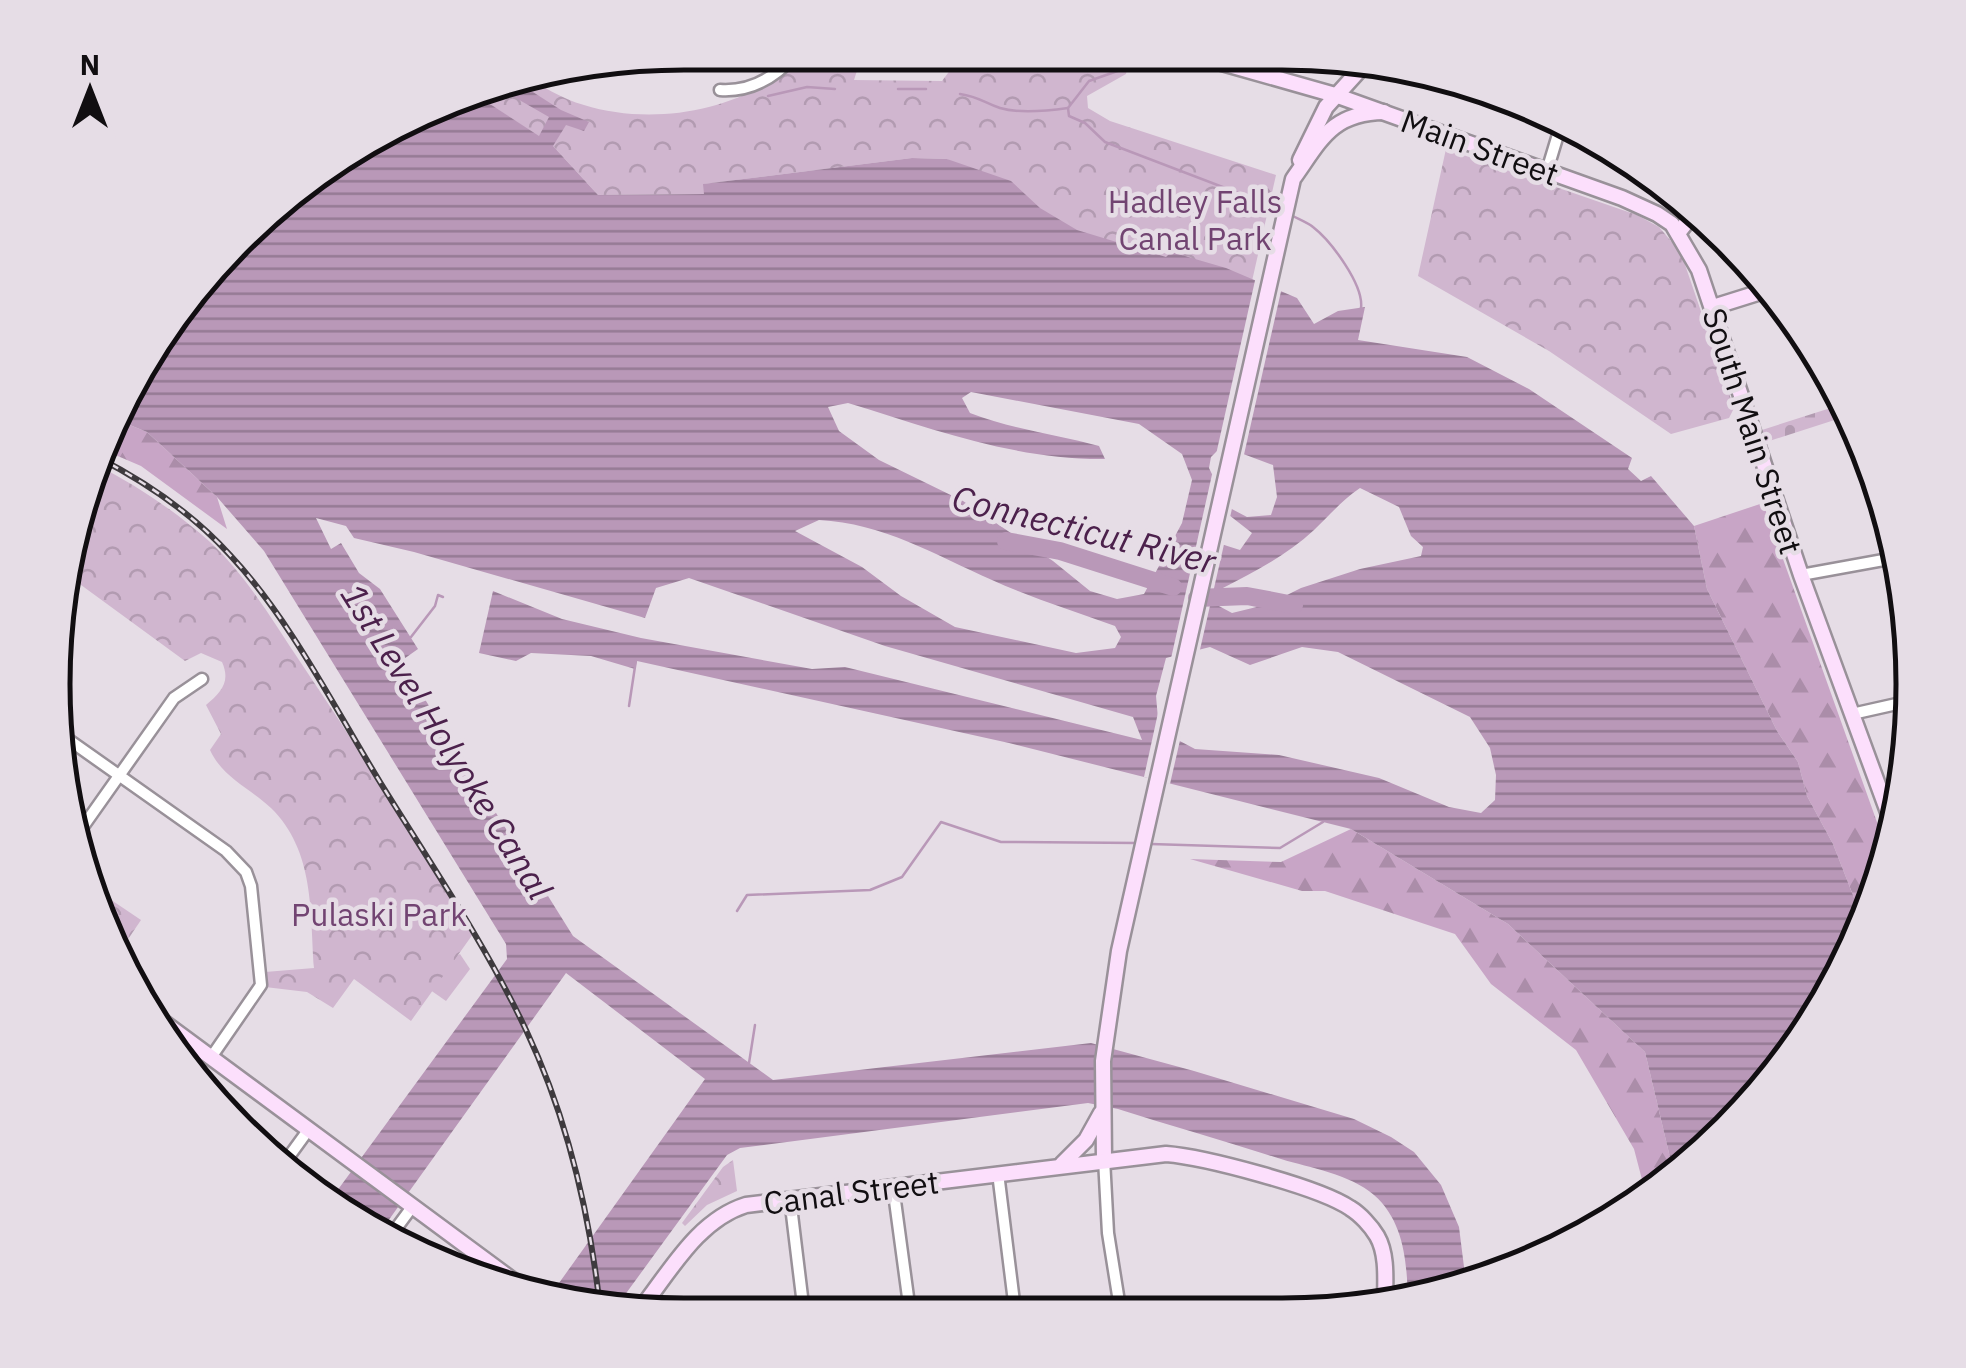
<svg xmlns="http://www.w3.org/2000/svg" width="1966" height="1368" font-family="'IBM Plex Sans',sans-serif">
<style>
.green{fill:#d0b6cf}
.forest{fill:url(#forest-firs)}
.cemetery{fill:url(#cemetery-stones)}
.park{fill:url(#park-crowns)}
.water{fill:url(#water-rules);fill-rule:evenodd}
.pier{fill:#e6dde6}
.lines{fill:none;stroke-linecap:round;stroke-linejoin:round}
.stream{stroke:#b998b8;stroke-width:2.5}
.river{stroke:#b998b8;stroke-width:18}
.street-casing{stroke:#999199;stroke-width:15}
.secondary-casing{stroke:#999199;stroke-width:19}
.street{stroke:#fff;stroke-width:10}
.secondary{stroke:#fcdffc;stroke-width:14}
.rail-casing{stroke:#3e3a3e;stroke-width:6}
.rail{stroke:#e6dde6;stroke-width:2.5;stroke-dasharray:8;stroke-linecap:butt}
.labels{text-anchor:middle;dominant-baseline:central;stroke-width:9;stroke-linejoin:round;paint-order:stroke}
.street-label{font-size:32px;fill:#110e11;stroke:#e6dde6}
.park-label{font-size:32px;fill:#724472;stroke:#e6dde6}
.water-label{font-size:35px;font-style:italic;fill:#4c214c;stroke:#e6dde6}
.rim{fill:none;stroke:#110e11;stroke-width:5}
</style>
<defs>
<pattern id="forest-firs" width="22" height="20" patternUnits="userSpaceOnUse" patternTransform="scale(2.5)"><rect width="22" height="20" fill="#c8a5c6"/><path d="M5 1l3.5 6h-7zM16 11l3.5 6h-7z" fill="#ab8da9"/></pattern>
<pattern id="cemetery-stones" width="16" height="16" patternUnits="userSpaceOnUse" patternTransform="scale(2.5)"><rect width="16" height="16" fill="#d0b6cf"/><path d="M2 7V4a2 2 0 0 1 4 0v3zM10 15v-3a2 2 0 0 1 4 0v3z" fill="#b29bb1"/></pattern>
<pattern id="park-crowns" width="20" height="18" patternUnits="userSpaceOnUse" patternTransform="scale(2.5)"><rect width="20" height="18" fill="#d0b6cf"/><path d="M2 6a3 3 0 1 1 6 0M12 15a3 3 0 1 1 6 0" fill="none" stroke="#b29bb1"/></pattern>
<pattern id="water-rules" width="6" height="5" patternUnits="userSpaceOnUse" patternTransform="scale(2.5)"><rect width="6" height="5" fill="#b998b8"/><path d="M0 2.5h6" fill="none" stroke="#957a94"/></pattern>
</defs>
<rect width="100%" height="100%" fill="#e6dde6"/>
<path class="green" d="M460,954L470,969L446,1001L416,980Z"/>
<g class="forest">
<path d="M115,419L147,432L217,497L227,529L141,466L99,448Z"/>
<path d="M1763,503L1883,839L1865,926L1833,844L1807,796L1798,762L1777,731L1707,589L1694,526Z"/>
<path d="M1351,829L1508,924L1645,1052L1673,1170L1645,1191L1634,1149L1576,1050L1491,984L1455,934L1325,891H1302L1190,859L1281,862Z"/>
</g>
<path class="cemetery" d="M1840,405L1847,416L1766,442L1762,430Z"/>
<g class="park">
<path d="M801,54L862,55L854,80L942,81L960,57L1129,60L1126,74L1087,96L1088,108L1110,121L1276,175L1245,312L1178,294L947,159L912,158L704,184V194L598,195L554,147L487,102L464,99L520,74C541,85 562,99 584,105C654,127 751,111 801,54Z"/>
<path d="M1446,149L1637,215L1659,227L1681,253L1734,408L1729,418L1671,434L1549,351L1418,276Z"/>
<path d="M95,464C136,485 174,510 209,541C246,575 273,621 301,663C361,752 417,842 473,934L411,1021L354,979L333,1008L307,992L265,987V972L314,968C310,913 315,851 271,808C251,789 222,777 210,750L221,734L206,705C221,692 231,682 222,662L201,653L185,661L66,574Z"/>
<path d="M92,887L141,920L116,957Z"/>
<path d="M733,1160L737,1191L707,1205L685,1226L682,1223L723,1167Z"/>
</g>
<path class="water" d="M511,78L561,110L589,122L584,131L566,125L553,146L598,195L704,194L703,184L912,158L947,159L1011,181L1040,208L1077,230L1166,257L1171,252L1226,268L1297,298L1314,324L1338,311L1365,307L1358,340L1467,357L1529,389L1632,458L1628,469L1641,481L1651,476L1694,526L1707,589L1777,731L1798,762L1807,796L1833,844L1865,926L1728,1131L1673,1170L1645,1052L1508,924L1351,829L1009,743L637,661L635,669L591,656L531,653L516,661L479,653L493,591L562,619L641,638L812,669L845,667L1142,740L1133,717L885,646L689,578L656,588L645,618L414,552L354,538L346,526L316,518L331,549L341,543L359,573L380,589L418,649L401,661L573,936L773,1080L1091,1043L1194,1071L1354,1119L1391,1137L1414,1152L1441,1185L1459,1227L1466,1283L1408,1302C1407,1265 1405,1222 1374,1195C1350,1174 1310,1168 1281,1159C1227,1142 1172,1126 1118,1109L1088,1103L740,1148L727,1155L619,1303L554,1290L705,1079L566,973L383,1228L334,1195L507,959L506,944L264,551L217,497L147,432L115,419L209,268L334,159L464,99L469,101L471,97L487,102L539,136L549,117L495,86ZM971,392L1139,424L1182,454L1192,480L1182,523L1144,594L1117,599L1090,591L1053,561L963,501L879,460L839,431L828,407L848,403C933,429 1015,460 1105,459L1099,446C1056,434 1011,429 970,413L962,398ZM1222,446L1273,465L1277,497L1271,515L1247,517L1228,507L1209,468L1211,457ZM1360,488L1399,507L1411,536L1423,547L1421,556L1360,569L1301,588L1269,604L1232,613L1217,605L1221,589C1254,572 1286,556 1314,530C1330,515 1341,501 1360,488ZM1229,515L1252,533L1240,550L1202,538ZM819,520C883,523 935,555 992,580C1032,598 1074,611 1115,626L1121,637L1115,648L1076,653L955,627L901,596L862,567L795,531ZM1210,647L1250,665L1302,647L1338,652L1470,717L1490,748L1496,775L1495,800L1481,813L1449,807L1379,778L1279,755L1195,749L1159,730L1156,696L1166,658Z"/>
<g class="pier">
<path d="M1256,276L1282,287L1243,459L1223,451L1215,459Z"/>
<path d="M1215,461L1214,467L1233,504L1229,522L1211,520L1208,535L1225,540L1199,654L1170,663Z"/>
<path d="M1161,699L1164,728L1181,736L1170,784L1144,777Z"/>
</g>
<g class="lines">
<g class="stream">
<path d="M1126,68L1089,81L1068,108L1069,116L1085,123L1105,142L1280,209"/>
<path d="M898,89H926"/>
<path d="M960,94C980,97 984,103 1000,108C1020,114 1047,111 1068,108"/>
<path d="M768,96L807,87L835,89"/>
<path d="M1291,215C1298,219 1307,222 1313,227C1331,241 1364,285 1361,308"/>
<path d="M411,637L435,606L438,595L443,597"/>
<path d="M629,706L636,660"/>
<path d="M1151,844L1280,848L1323,822"/>
<path d="M737,911L747,895L870,890L902,877L941,822L1001,842L1138,843"/>
<path d="M749,1063L755,1025"/>
</g>
<g class="river">
<path d="M1006,541L1060,551L1173,587"/>
<path d="M1197,598L1247,596L1294,605"/>
</g>
<defs>
<g id="street">
<path d="M720,90C751,92 776,77 796,54"/>
<path d="M1547,171L1563,118"/>
<path d="M1801,575L1889,559"/>
<path d="M1852,714L1910,701"/>
<path d="M62,735L226,851L246,872L251,886L261,985L212,1056"/>
<path d="M75,838L174,698L202,679"/>
<path d="M1104,1159L1108,1233L1120,1308"/>
<path d="M285,1162L309,1129"/>
<path d="M998,1173L1015,1310"/>
<path d="M893,1186L910,1312"/>
<path d="M790,1198L804,1313"/>
<path d="M392,1234L412,1207"/>
</g>
<g id="secondary">
<path d="M1215,61L1335,95L1622,198L1657,214L1672,224L1699,270L1801,575L1888,812"/>
<path d="M1300,160L1326,107L1365,64"/>
<path d="M1679,232L1694,213"/>
<path d="M1713,307L1764,291"/>
<path d="M155,1016L515,1282"/>
<path d="M1104,1159L1103,1061L1119,951L1293,179C1321,140 1331,113 1384,112"/>
<path d="M1062,1164L1086,1140L1101,1113"/>
<path d="M642,1307C671,1270 698,1220 746,1205L1166,1154C1204,1157 1319,1187 1350,1208C1360,1214 1371,1226 1377,1236C1388,1255 1385,1282 1385,1304"/>
</g>
</defs>
<use href="#street" class="street-casing"/>
<use href="#secondary" class="secondary-casing"/>
<use href="#street" class="street"/>
<use href="#secondary" class="secondary"/>
<defs>
<path id="rail" d="M97,457C146,482 193,514 230,555C290,619 334,707 380,782C430,863 485,943 526,1030C566,1115 588,1205 599,1299"/>
</defs>
<use href="#rail" class="rail-casing"/>
<use href="#rail" class="rail"/>
</g>
<g class="labels">
<g class="street-label">
<text transform="translate(1480 147) rotate(20)">Main Street</text>
<text transform="translate(1753 431) rotate(72)">South Main Street</text>
<text transform="translate(851 1192) rotate(-7)">Canal Street</text>
</g>
<g class="park-label">
<text x="1195" y="201">Hadley Falls<tspan x="1195" dy="37">Canal Park</tspan></text>
<text x="379" y="914">Pulaski Park</text>
</g>
<g class="water-label">
<text transform="translate(1084 529) rotate(14)">Connecticut River</text>
<text transform="translate(447 741) rotate(58)">1st Level Holyoke Canal</text>
</g>
</g>
<path d="M0 0H1966V1368H0ZM684 70H1282A614 614 0 0 1 1896 684V684A614 614 0 0 1 1282 1298H684A614 614 0 0 1 70 684V684A614 614 0 0 1 684 70Z" fill="#e6dde6" fill-rule="evenodd"/>
<path class="rim" d="M684 70H1282A614 614 0 0 1 1896 684V684A614 614 0 0 1 1282 1298H684A614 614 0 0 1 70 684V684A614 614 0 0 1 684 70Z"/>
<g transform="translate(90 90)" stroke="#e6dde6" stroke-width="8" paint-order="stroke">
<path d="M0-8L18 38L0 25L-18 38Z" fill="#110e11"/>
<text y="-15" font-size="28" font-weight="bold" text-anchor="middle" fill="#110e11">N</text>
</g>
</svg>
